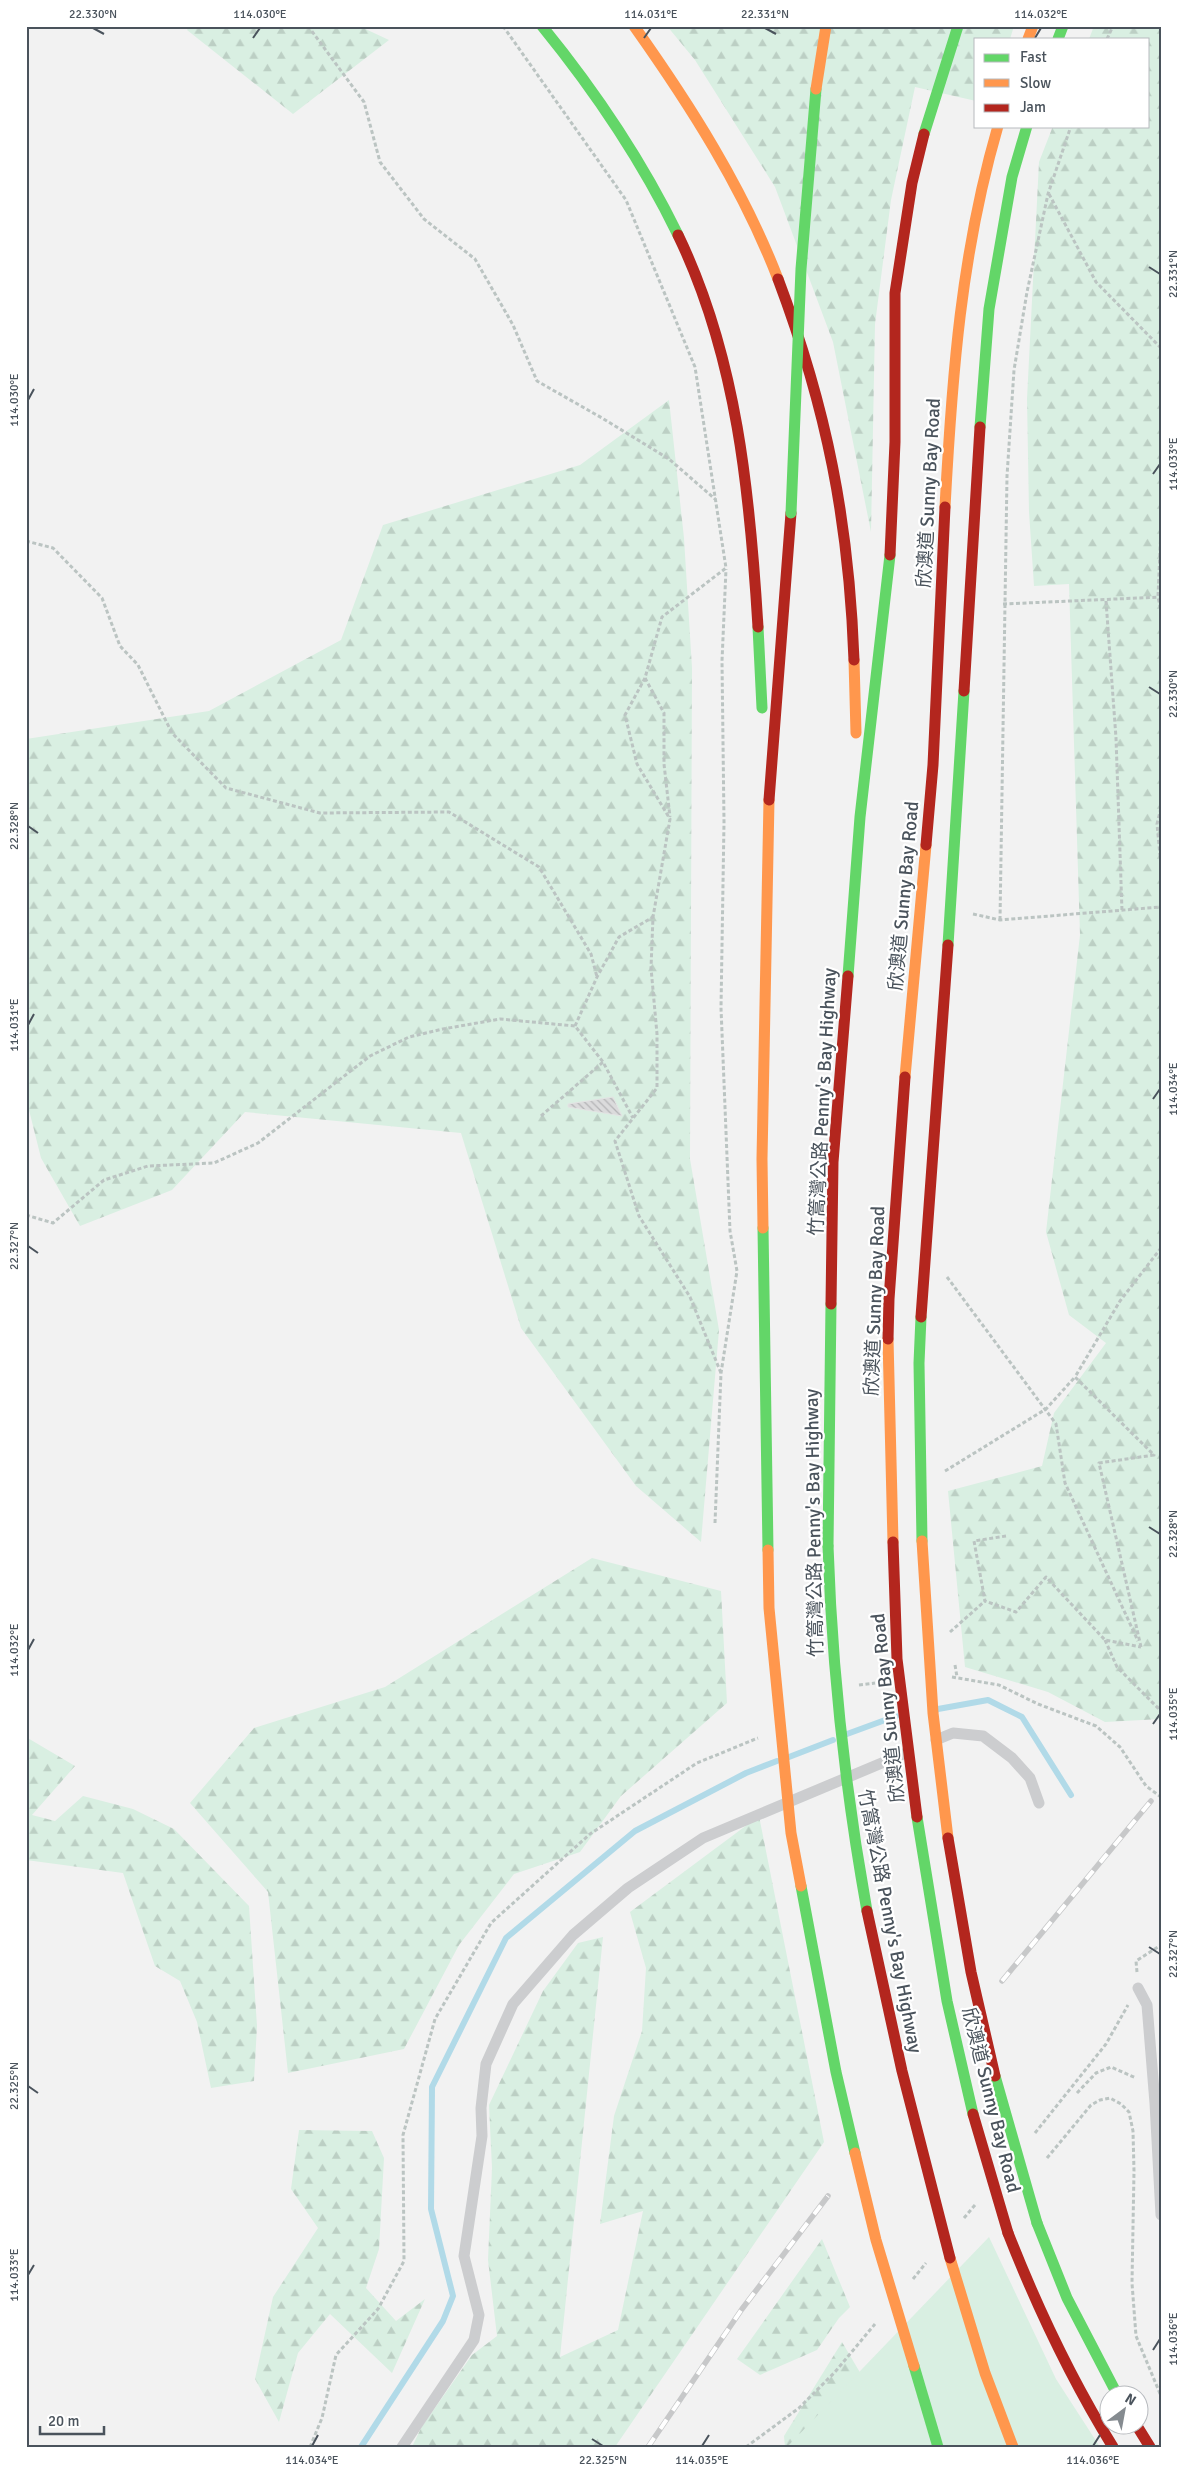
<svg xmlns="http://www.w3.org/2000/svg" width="1187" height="2473" font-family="Signika,'Noto Sans TC',sans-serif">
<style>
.forest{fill:url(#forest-firs)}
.green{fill:#d9efe2}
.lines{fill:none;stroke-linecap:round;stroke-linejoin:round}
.stream{stroke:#b1dae8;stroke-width:6}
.building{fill:url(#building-back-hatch);stroke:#e3e4e4}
.path{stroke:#bbc4c2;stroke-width:3;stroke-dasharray:4 2.5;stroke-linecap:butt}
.lane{stroke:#cccdcf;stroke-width:11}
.fast{stroke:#63d668;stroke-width:11}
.slow{stroke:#ff974d;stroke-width:11}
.jam{stroke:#b3261e;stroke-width:11}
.rail-casing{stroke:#c7c8c9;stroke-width:5.5}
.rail{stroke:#fff;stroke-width:4;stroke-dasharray:11;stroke-linecap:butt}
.fast-bridge{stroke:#63d668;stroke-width:11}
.slow-bridge{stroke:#ff974d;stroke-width:11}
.jam-bridge{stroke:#b3261e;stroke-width:11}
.ticks{fill:none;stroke:#4a535c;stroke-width:2}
.labels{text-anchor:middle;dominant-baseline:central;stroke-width:4.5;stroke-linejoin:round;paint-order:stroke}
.street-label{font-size:19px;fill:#4a535c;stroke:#fff}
.neatline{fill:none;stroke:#4a535c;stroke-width:2}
.ticks-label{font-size:12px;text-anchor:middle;fill:#4a535c}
</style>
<defs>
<pattern id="forest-firs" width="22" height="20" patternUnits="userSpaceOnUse" patternTransform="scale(1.25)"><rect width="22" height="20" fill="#d9efe2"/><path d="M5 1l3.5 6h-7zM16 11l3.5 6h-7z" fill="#bccfc4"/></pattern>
<pattern id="building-back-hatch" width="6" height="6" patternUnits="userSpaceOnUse" patternTransform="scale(1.25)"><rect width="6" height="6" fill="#dbdbdc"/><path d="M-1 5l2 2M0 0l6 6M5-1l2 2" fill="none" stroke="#b4b4b6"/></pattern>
</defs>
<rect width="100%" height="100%" fill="#f2f2f2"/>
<g class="forest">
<path d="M189,26H359L389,40L293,114L187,30Z"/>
<path d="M667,26H1014L1010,39H976V101L915,87L891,200L875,324L871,532L833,342L775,187L695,60Z"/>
<path d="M1094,26H1161V1719L1105,1722L1048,1692L965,1667L948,1491L1042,1466L1054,1413L1106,1343L1069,1315L1046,1232L1080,935L1069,584L1034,586L1029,512L1027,399L1039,162L1053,126H1148V39H1089Z"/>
<path d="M669,400L684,538L692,668L690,1159L719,1330L701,1542L636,1486L521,1328L461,1133L245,1112L172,1190L80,1226L41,1158L29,1110L26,1109V739L209,711L341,640L383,525L580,465Z"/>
<path d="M592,1558L721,1591L727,1703L621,1796L580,1852L514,1874L459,1945L404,2049L288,2073L268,1892L190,1803L254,1728L385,1687Z"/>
<path d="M26,1737L75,1766L32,1815L55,1821L83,1796L133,1809L174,1829L249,1906L257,2026L254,2081L211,2088L197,2022L180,1981L155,1966L123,1873L26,1860Z"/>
<path d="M759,1816L824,2142L615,2447H412L421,2428L472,2355L497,2336L488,2260L492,2168L489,2105L543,1991L578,1943L603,1937L560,2357L618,2330L643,2211L600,2224L614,2116L642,2031L646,1968L630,1912Z"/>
<path d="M299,2130L372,2131L384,2158L379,2249L366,2288L396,2321L425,2299L392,2373L330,2314L298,2353L279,2422L255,2379L273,2297L318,2228L291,2189Z"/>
<path d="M822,2239L850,2307L839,2318L817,2350L760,2375L737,2359Z"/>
<path d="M842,2342L885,2415L895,2447H785L784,2436Z"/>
</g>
<path class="green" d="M989,2237L1056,2379L1100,2447H787Z"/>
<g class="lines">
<g class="stream">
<path d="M938,1709L988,1700L1022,1717L1071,1795"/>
<path d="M847,1734L896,1716"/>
<path d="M789,1757L833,1740"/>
<path d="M361,2447L443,2321L453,2296L431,2209L432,2087L506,1938L635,1831L746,1773L777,1761"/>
</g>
</g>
<path class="building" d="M613,1097L622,1116L568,1107V1104Z"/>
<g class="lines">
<g class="path">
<path d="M308,26L364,102L380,162L424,219L475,259L513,325L537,381L602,418L669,459L715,499"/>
<path d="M503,26L626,200L695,367L726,568L662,617L645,678L625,715L637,764L670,819L653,917L651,968L657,1034V1088L615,1141L639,1216L690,1297L721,1373"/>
<path d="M1107,39L1113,26"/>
<path d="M1049,194L1096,282L1161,348"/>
<path d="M1161,527L1158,597L1161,610"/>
<path d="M26,541L53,548L102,598L120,646L138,665L172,733L226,788L320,813L449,812L539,867L591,954L597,977"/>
<path d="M1106,601L1116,738L1122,911"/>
<path d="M1003,604L1161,597"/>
<path d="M645,678L664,713V764L670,817"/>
<path d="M1161,808L1157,824L1161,866"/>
<path d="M973,914L1000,920L1161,907"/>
<path d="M1000,920L1007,476L1014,370L1027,292L1048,194L1071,126"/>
<path d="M575,1026L597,977L619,937L653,917"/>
<path d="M541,1116L603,1062"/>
<path d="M26,1215L53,1223L104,1180L148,1166L214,1163L258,1143L370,1056L409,1037L443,1029L500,1019L575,1026L603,1062L633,1118"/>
<path d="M947,1277L1056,1424L1065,1483L1138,1641"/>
<path d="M945,1471L1046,1409L1075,1377"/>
<path d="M715,1523L721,1373L737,1271L730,1231L721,1008L724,822L722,661L726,569"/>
<path d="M1006,1536L974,1541L985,1601L1016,1612L1046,1577L1105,1640L1141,1647"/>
<path d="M950,1632L985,1601"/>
<path d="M1105,1640L1117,1667L1161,1711"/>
<path d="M1141,1647L1099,1463L1154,1455L1075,1377L1120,1301L1161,1248"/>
<path d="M955,1665L957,1677"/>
<path d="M952,1677L999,1685L1038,1704L1096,1726L1120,1747L1146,1786L1161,1797"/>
<path d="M859,1685L875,1683"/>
<path d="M1137,1972L1136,1961L1161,1945"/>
<path d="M1077,2093L1096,2073L1111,2067L1136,2078"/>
<path d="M1035,2133L1106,2044L1128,2005"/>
<path d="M1047,2158L1091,2105L1100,2100L1110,2098L1121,2104L1129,2112L1133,2131L1134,2171L1132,2283L1136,2336L1161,2396"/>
<path d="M964,2218L975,2205"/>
<path d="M913,2279L926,2263"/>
<path d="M310,2447L322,2418L336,2355L378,2309L404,2261L403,2135L435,2019L491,1923L590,1834L697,1763L758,1738"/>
<path d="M746,2447L799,2408L835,2372L875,2324"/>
</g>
<g class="lane">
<path d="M936,1740L953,1733L983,1736L1012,1758L1030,1778L1039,1803"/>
<path d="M1138,1988L1147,2005L1155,2103L1161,2215"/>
<path d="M402,2447L474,2340L479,2315L464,2256L482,2136L481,2108L486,2064L513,2004L573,1935L628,1888L703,1838L908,1752"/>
</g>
<g class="fast">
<path d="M542,26C595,91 641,159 678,235"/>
<path d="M1058,39L1063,26"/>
<path d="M924,134L958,26"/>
<path d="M980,427L989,309L1012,177L1027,126"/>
<path d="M758,627L762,708"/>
<path d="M948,945L964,691"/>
<path d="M848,976L860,817L890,555"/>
<path d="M763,1228L768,1550"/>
<path d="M921,1317L919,1363L922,1541"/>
<path d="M828,1546L831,1304"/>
<path d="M1037,2223L1067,2298L1118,2396"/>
</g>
<g class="slow">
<path d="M634,26C690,105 743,188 778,279"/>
<path d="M1028,39L1033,26"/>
<path d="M945,507C952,376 961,253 998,126"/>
<path d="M854,660L856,733"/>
<path d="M905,1077L926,845"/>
<path d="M763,1228L762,1159L769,800"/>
<path d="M888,1339L893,1542"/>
</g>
<g class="jam">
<path d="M678,235C737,357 750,494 758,627"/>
<path d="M778,279C827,409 849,522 854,660"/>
<path d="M890,555L895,442V293L912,183L924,134"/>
<path d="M964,691L980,427"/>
<path d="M769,800L791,513"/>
<path d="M926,845L933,765L945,507"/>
<path d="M831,1304L833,1162L848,976"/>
<path d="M921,1317L948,945"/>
<path d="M888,1339L889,1299L905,1077"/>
<path d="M1008,2233C1037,2307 1071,2379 1113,2447"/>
<path d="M1137,2426L1150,2447"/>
</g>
<defs>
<g id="rail">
<path d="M1002,1981L1151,1801"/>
<path d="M648,2447L742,2309L828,2196"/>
</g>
</defs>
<use href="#rail" class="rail-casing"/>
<use href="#rail" class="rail"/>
<g class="fast-bridge">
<path d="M791,513L801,269L816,89"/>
<path d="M828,1546C832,1669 845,1789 867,1911"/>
<path d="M917,1817L947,2001L973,2114"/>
<path d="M801,1886L836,2072L855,2153"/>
<path d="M995,2076L1037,2223"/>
<path d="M914,2366L938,2447"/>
</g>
<g class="slow-bridge">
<path d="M816,89L826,26"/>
<path d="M922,1541L933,1713L948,1838"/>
<path d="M768,1550L769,1608L791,1833L801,1886"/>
<path d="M855,2153L876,2240L914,2366"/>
<path d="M950,2258L985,2373L1013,2447"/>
</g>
<g class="jam-bridge">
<path d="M893,1542L897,1659L917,1817"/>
<path d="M948,1838L971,1972L995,2076"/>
<path d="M867,1911L902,2071L950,2258"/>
<path d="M973,2114L1008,2233"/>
</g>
</g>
<path class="ticks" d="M93,28L104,34M765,28L776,34M253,38L260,28M644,38L651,28M1035,38L1041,28M1149,267L1160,274M28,400L34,389M1153,474L1160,464M1149,687L1160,694M28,826L38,833M28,1025L34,1014M1153,1099L1160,1089M28,1246L38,1253M1149,1527L1160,1534M28,1650L34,1639M1153,1724L1160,1714M1149,1947L1160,1954M28,2086L38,2093M28,2275L34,2265M1153,2350L1160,2339M592,2439L603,2446M312,2446L318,2435M702,2446L709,2435M1093,2446L1100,2435"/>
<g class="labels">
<g class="street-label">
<text transform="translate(929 493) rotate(-87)">欣澳道 Sunny Bay Road</text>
<text transform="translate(904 896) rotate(-85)">欣澳道 Sunny Bay Road</text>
<text transform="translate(823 1102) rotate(-87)">竹篙灣公路 Penny's Bay Highway</text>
<text transform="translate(875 1301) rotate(-88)">欣澳道 Sunny Bay Road</text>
<text transform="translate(814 1523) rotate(-91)">竹篙灣公路 Penny's Bay Highway</text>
<text transform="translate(888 1708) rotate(-96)">欣澳道 Sunny Bay Road</text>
<text transform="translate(890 1921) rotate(79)">竹篙灣公路 Penny's Bay Highway</text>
<text transform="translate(991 2100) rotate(76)">欣澳道 Sunny Bay Road</text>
</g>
</g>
<rect width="1187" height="2473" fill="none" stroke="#ffffff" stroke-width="55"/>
<rect x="974" y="38" width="175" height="90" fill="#ffffff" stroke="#b7babe"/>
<rect x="984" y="54" width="25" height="8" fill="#63d668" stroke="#b7babe"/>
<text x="1020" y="62" font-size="15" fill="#4a535c">Fast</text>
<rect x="984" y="79" width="25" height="8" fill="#ff974d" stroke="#b7babe"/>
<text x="1020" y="88" font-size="15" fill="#4a535c">Slow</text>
<rect x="984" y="104" width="25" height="8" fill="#b3261e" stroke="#b7babe"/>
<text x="1020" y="112" font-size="15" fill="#4a535c">Jam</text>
<g transform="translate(1124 2410) rotate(32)"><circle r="24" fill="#ffffff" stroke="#b7babe"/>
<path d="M0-4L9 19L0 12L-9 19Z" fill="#858b90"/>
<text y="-8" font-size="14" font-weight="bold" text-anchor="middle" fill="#4a535c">N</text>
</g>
<path d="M40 2426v8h64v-8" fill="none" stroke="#4a535c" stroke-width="2.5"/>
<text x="48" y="2426" font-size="15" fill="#4a535c" stroke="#ffffff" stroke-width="4" paint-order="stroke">20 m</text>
<rect x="28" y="28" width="1132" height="2418" class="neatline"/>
<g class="ticks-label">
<text x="93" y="18">22.330°N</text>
<text x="260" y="18">114.030°E</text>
<text x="651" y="18">114.031°E</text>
<text x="765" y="18">22.331°N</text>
<text x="1041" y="18">114.032°E</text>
<text transform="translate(1173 274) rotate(-90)" y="4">22.331°N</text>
<text transform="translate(14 400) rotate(-90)" y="4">114.030°E</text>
<text transform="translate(1173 464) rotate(-90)" y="4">114.033°E</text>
<text transform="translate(1173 694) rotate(-90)" y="4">22.330°N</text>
<text transform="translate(14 826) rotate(-90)" y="4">22.328°N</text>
<text transform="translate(14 1025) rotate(-90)" y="4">114.031°E</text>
<text transform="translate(1173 1089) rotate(-90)" y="4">114.034°E</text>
<text transform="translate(14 1246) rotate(-90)" y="4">22.327°N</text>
<text transform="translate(1173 1534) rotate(-90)" y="4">22.328°N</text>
<text transform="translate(14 1650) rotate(-90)" y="4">114.032°E</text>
<text transform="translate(1173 1714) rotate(-90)" y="4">114.035°E</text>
<text transform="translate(1173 1954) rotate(-90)" y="4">22.327°N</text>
<text transform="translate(14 2086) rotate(-90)" y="4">22.325°N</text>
<text transform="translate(14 2275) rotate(-90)" y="4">114.033°E</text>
<text transform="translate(1173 2339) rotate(-90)" y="4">114.036°E</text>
<text x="312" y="2464">114.034°E</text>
<text x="603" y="2464">22.325°N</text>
<text x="702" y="2464">114.035°E</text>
<text x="1093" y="2464">114.036°E</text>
</g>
</svg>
